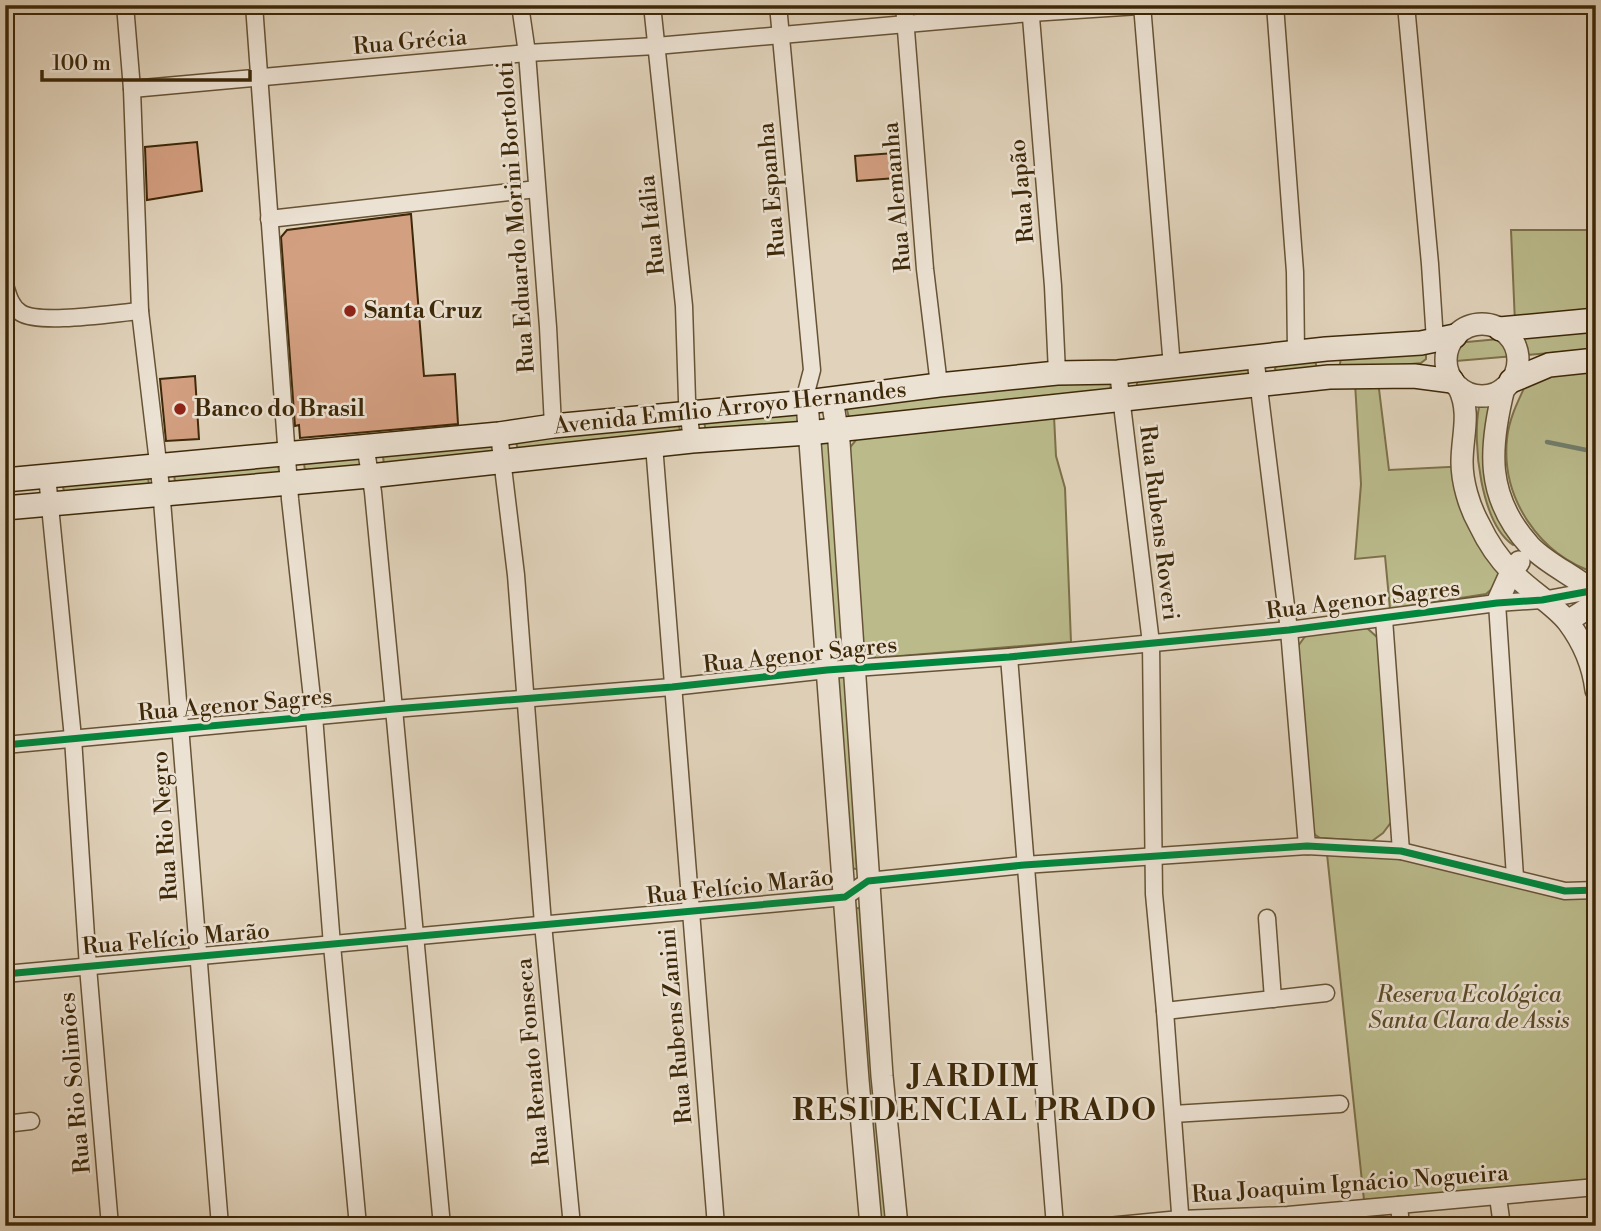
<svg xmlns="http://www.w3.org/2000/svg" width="1601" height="1231" font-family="'Libre Bodoni',serif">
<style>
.green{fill:#baba8b;stroke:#7c714a;stroke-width:2}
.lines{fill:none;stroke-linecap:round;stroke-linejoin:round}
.stream{stroke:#717e6c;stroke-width:4.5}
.building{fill:#d39f81;stroke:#3d2808;stroke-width:2}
.minor-casing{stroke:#665335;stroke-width:19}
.tertiary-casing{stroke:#665335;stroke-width:24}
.secondary-casing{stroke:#3d2808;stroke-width:26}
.minor{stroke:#ece2d3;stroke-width:16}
.tertiary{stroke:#ece2d3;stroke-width:21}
.secondary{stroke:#ece2d3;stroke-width:23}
.cycleway-casing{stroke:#ece2d3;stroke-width:11}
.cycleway{stroke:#00873e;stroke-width:7}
.poi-dot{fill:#8f2418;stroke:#ece2d3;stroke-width:2.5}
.labels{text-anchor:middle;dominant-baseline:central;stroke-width:5;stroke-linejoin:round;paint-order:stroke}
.street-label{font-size:23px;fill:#3d2808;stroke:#ece2d3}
.poi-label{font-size:23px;font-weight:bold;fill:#3d2808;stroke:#ece2d3;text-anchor:start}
.park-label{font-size:23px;font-style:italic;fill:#5c4c29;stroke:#ece2d3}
.district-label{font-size:30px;font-weight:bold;letter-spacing:2px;fill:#3d2808;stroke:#ece2d3}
</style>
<rect width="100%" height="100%" fill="#e1d3bb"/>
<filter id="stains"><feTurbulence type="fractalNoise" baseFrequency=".00286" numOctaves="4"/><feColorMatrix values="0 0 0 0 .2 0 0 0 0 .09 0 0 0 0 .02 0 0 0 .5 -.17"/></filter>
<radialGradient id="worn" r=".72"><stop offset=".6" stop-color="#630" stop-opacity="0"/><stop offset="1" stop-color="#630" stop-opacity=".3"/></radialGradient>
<g class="green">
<path d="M1511,230H1596V314L1515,323Z"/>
<path d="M1596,330V349L1456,361C1450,359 1447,354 1450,347L1456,343Z"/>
<path d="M1426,352V359L1421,363L1349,370L1342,368L1340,364L1341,357Z"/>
<path d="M1315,360L1317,369L1277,373L1275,369L1277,363Z"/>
<path d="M1596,363V573C1539,555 1501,498 1507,439C1509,417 1520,397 1529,378Z"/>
<path d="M1248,367L1249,374L1137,387V379Z"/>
<path d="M1378,381L1389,470L1468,466L1470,493L1504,568L1493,588L1486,594L1390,609L1385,556L1355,559L1361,484L1355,383Z"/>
<path d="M1111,382L1110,392L849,418L846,406L939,390Z"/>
<path d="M1484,405L1493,408L1516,544L1513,545C1481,523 1472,443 1479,407Z"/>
<path d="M799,411V422L796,424L706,431L704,422Z"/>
<path d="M1054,416L1056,456L1065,488L1071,642L876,658L860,644L847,451L860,435Z"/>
<path d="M678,423L680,430L675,436L518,450L516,442L523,435Z"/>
<path d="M825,441L829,445L845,659L841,660L834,657L818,442Z"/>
<path d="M492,443L493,451L384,465L383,456L390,451Z"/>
<path d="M358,454L364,466L305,471L304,463Z"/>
<path d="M273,462L278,466L280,474L175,482L174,474Z"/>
<path d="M148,476L149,486L65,495L63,487L68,482Z"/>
<path d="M1367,628L1378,638L1392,821L1383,833L1372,841L1320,838L1311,832L1296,649L1306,635Z"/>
<path d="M836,673L846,675L857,869L850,868Z"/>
<path d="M1327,854L1400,858L1564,899L1596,898V1179L1364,1200Z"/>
<path d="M858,908L861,909L892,1226H878L854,909Z"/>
</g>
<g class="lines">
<path class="stream" d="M1547,442L1596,452"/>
</g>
<g class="building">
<path d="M197,142L202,191L147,200L145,147Z"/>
<path d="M894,153L896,178L857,181L855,156Z"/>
<path d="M411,214L424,376L455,374L458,424L300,438L299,425L295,426L281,237L287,230Z"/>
<path d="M195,376L199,439L166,441L160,379Z"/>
</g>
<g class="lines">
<defs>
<g id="minor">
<path d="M125,5L132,89L140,311L161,488L220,1226"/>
<path d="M254,5L290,499L314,716L332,945L358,1226"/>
<path d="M520,5L527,53L548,327L553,426"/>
<path d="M652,5L684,306L687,400L692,441"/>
<path d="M778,5L812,370L807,389V402"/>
<path d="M904,5L925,269L939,385"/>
<path d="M1030,5L1053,286L1057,373"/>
<path d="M1142,5L1172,367"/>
<path d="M1275,5L1295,272L1296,353"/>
<path d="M1406,5L1430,264L1435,341"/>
<path d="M132,89L527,53L656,46L1031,13L1154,5"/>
<path d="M269,219L537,189"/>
<path d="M5,285C8,295 11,307 21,313C41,325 114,313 140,311"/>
<path d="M1255,356L1289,630L1307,846"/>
<path d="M1118,372L1151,643L1154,894L1165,1011L1181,1226"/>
<path d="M499,434L516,575L543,924L572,1226"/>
<path d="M365,445L373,492L394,709L442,1226"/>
<path d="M654,445L716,1226"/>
<path d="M47,476L73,738L88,967L110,1226"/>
<path d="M1497,603L1515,877"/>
<path d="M1384,619L1401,851"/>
<path d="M1009,657L1055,1226"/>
<path d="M5,745L394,709L672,687L827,670L1009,657L1289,630L1497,603L1542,600L1596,590"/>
<path d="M1267,918L1273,999"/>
<path d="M5,974L845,897L868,881L1024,865L1307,846L1401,851L1565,891L1596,890"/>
<path d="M1165,1011L1326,993"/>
<path d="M1173,1114L1340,1104"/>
<path d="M5,1124L31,1121"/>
<path d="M1498,1197L1502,1226"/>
<path d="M1399,1205L1401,1226"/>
<path d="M1108,1226L1180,1219L1288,1215L1596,1187"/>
</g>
<g id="tertiary">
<circle cx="1482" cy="360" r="36"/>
<path d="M1459,388C1471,413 1462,436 1462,462C1462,482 1469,506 1479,524C1487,541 1499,559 1512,572C1528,590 1554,604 1568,622C1583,642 1593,666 1596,690"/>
<path d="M1504,388C1489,448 1485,497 1530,546C1548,565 1576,576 1596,594"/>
<path d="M832,399L839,442L882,1076L897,1226"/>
<path d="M807,402L858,1080L871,1226"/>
<path d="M1497,603L1511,572L1519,562"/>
<path d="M1568,621L1596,603"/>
</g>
<g id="secondary">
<path d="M1500,329L1596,320"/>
<path d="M1511,381L1549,365L1596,360"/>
<path d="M5,480L499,434L553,426L807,402L939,385L1057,373L1118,372L1326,349L1421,343L1455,336"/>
<path d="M5,508L369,476L692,441L808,433L1329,377L1414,376L1452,381"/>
</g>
</defs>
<use href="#minor" class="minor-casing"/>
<use href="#tertiary" class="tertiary-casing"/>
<use href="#secondary" class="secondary-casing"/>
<use href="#minor" class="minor"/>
<use href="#tertiary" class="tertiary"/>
<use href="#secondary" class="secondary"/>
<defs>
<g id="cycleway">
<path d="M5,745L394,709L672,687L827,670L1009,657L1289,630L1497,603L1542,600L1596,590"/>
<path d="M5,974L845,897L868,881L1024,865L1307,846L1401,851L1565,891L1596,890"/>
</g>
</defs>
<use href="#cycleway" class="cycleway-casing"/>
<use href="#cycleway" class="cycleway"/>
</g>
<g class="poi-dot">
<circle cx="350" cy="311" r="7"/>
<circle cx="180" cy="409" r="7"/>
</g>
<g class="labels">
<g class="street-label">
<text transform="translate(410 42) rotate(-5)">Rua Grécia</text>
<text transform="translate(772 190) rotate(-95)">Rua Espanha</text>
<text transform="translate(1022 191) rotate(-95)">Rua Japão</text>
<text transform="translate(897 197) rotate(-95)">Rua Alemanha</text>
<text transform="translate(516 217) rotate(-94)">Rua Eduardo Morini Bortoloti</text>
<text transform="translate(652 225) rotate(-96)">Rua Itália</text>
<text transform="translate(730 408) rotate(-6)">Avenida Emílio Arroyo Hernandes</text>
<text transform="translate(1159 523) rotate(83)">Rua Rubens Roveri</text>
<text transform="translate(1363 600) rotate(-7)">Rua Agenor Sagres</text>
<text transform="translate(800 655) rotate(-6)">Rua Agenor Sagres</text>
<text transform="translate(235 705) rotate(-5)">Rua Agenor Sagres</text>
<text transform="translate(165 826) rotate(-94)">Rua Rio Negro</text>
<text transform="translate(740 887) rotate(-6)">Rua Felício Marão</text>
<text transform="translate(176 939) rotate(-5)">Rua Felício Marão</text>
<text transform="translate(676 1026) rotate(-95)">Rua Rubens Zanini</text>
<text transform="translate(533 1062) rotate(-95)">Rua Renato Fonseca</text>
<text transform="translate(75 1083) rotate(-95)">Rua Rio Solimões</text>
<text transform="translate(1350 1184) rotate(-4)">Rua Joaquim Ignácio Nogueira</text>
</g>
<g class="poi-label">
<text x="364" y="311">Santa Cruz</text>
<text x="194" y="409">Banco do Brasil</text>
</g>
<g class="park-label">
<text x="1469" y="995">Reserva Ecológica<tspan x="1469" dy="26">Santa Clara de Assis</tspan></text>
</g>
<g class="district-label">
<text x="975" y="1077">JARDIM<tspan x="975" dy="34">RESIDENCIAL PRADO</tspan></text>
</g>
</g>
<rect width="1601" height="1231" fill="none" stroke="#e1d3bb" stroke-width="28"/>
<rect x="7" y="7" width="1587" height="1217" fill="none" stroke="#3d2808" stroke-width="3.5"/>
<rect x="14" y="14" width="1573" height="1203" fill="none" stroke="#3d2808" stroke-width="2"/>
<path d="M42 70v10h208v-10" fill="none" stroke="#3d2808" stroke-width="3.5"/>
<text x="52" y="70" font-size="21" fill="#3d2808" stroke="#ece2d3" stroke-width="5" paint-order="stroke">100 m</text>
<rect width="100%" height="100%" filter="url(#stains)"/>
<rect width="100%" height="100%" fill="url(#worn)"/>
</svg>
